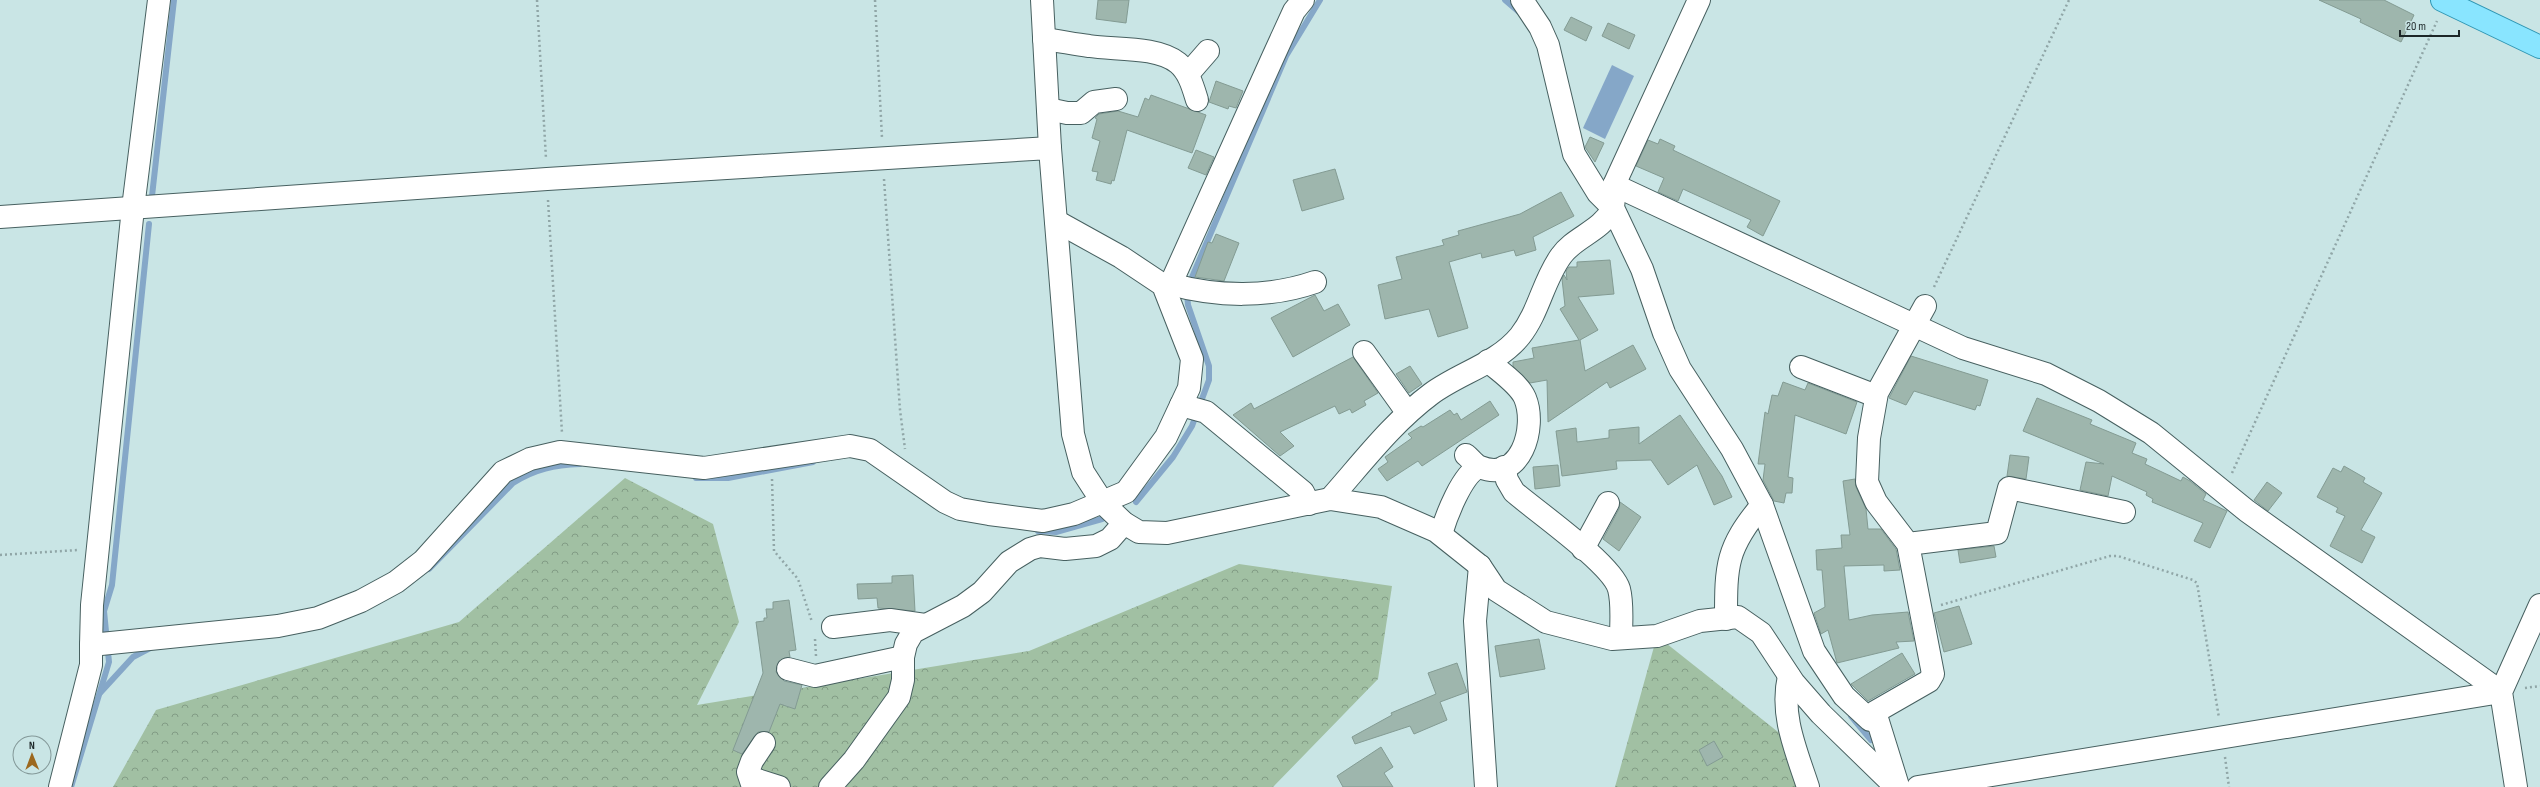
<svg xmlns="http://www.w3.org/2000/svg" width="2540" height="787" font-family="'Sofia Sans Condensed',sans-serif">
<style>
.forest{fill:url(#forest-crowns)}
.water{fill:#85a7c8}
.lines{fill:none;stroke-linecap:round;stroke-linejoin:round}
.stream{stroke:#85a7c8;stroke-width:6}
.building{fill:#9eb6ad;stroke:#839b93}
.minor-casing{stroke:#476060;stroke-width:24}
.major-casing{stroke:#3096b3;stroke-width:24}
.path{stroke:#90a6a7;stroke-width:2.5;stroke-dasharray:2 3;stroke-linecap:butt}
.minor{stroke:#fff;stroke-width:22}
.major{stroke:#89e5ff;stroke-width:22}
</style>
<defs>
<pattern id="forest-crowns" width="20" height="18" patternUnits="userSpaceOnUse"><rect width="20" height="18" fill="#a1c0a3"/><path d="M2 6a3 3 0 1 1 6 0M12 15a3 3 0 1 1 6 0" fill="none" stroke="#829c85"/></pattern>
</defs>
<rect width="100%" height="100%" fill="#c9e5e5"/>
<g class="forest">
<path d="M625,478L713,524L739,622L697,705L1029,651L1239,564L1392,586L1378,679L1273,787H113L156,710L459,622Z"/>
<path d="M1657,636L1792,743L1812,787H1615Z"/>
</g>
<path class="water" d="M1612,65L1634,76L1605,139L1583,128Z"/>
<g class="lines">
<g class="stream">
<path d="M1505,0L1519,12"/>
<path d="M152,196L174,0"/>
<path d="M696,478H728L813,462"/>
<path d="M1136,502L1173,457L1192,426L1209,380V366L1188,305L1187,294L1190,282L1286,56L1320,0"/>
<path d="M1038,531L1056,532L1102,519"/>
<path d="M429,569L513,483C535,469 555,465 580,464"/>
<path d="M100,693L133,657L152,647"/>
<path d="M1851,716L1871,740"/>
<path d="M71,787L109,662L104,611L112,585L149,224"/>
</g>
</g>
<g class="building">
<path d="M1098,0H1129L1126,23L1096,19Z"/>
<path d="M2319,0H2384L2414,15L2401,42L2360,22L2361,19Z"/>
<path d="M1571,17L1592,27L1586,41L1564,30Z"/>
<path d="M1608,23L1635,35L1629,49L1602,36Z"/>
<path d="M1216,81L1243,91L1236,108L1229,106L1228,109L1209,102Z"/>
<path d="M1151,95L1206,115L1192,153L1127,130L1114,181L1112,180L1111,184L1096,180L1098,172L1092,171L1100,141L1092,138L1097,119L1095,118L1099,114L1118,111L1138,117L1145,98L1149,100Z"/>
<path d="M1590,137L1604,143L1595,162L1585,147Z"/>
<path d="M1660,139L1675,146L1673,150L1780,201L1763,236L1747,227L1751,220L1683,189L1678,201L1658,192L1664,178L1636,166L1648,140L1658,144Z"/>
<path d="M1196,150L1214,157L1206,175L1188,168Z"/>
<path d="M1335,169L1344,199L1302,211L1293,180Z"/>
<path d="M1561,192L1574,216L1533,237L1536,250L1516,256L1514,250L1482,258L1481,253L1449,262L1468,328L1438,337L1429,309L1385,319L1378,285L1402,279L1396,257L1444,245L1442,240L1459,235L1458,231L1520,214Z"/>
<path d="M1216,234L1239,243L1224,281L1195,277L1208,242L1212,243Z"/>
<path d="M1610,260L1614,294L1578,297L1598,330L1580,340L1585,371L1633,345L1646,369L1610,388L1607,382L1548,422L1547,380L1530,383L1513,366V362L1534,358L1532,348L1579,340L1560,309L1565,306L1562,279L1564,275L1567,280L1566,271L1569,267H1577V262Z"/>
<path d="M1315,295L1324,311L1338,304L1350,325L1293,357L1271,318Z"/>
<path d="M1911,356L1988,380L1980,406L1977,405L1975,410L1914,391L1906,405L1889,398Z"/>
<path d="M1353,357L1378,393L1364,401L1366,405L1352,413L1350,409L1339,414L1335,406L1280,432L1294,446L1280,456L1233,415L1251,403L1254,409Z"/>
<path d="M1410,366L1422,384L1409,393L1396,374Z"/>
<path d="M1783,382L1805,390L1808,383L1857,402L1846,434L1795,415L1788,477L1793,478L1792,493H1786L1784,503L1774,501L1763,480L1765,464H1758L1765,412L1768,414L1772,395L1778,396Z"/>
<path d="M2037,398L2092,420L2090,424L2136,443L2132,453L2147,459L2145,464L2181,481L2183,477L2190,481L2206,494L2203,500L2227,511L2210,548L2194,541L2203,523L2152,502L2153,499L2146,495L2147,492L2112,476L2108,496L2080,490L2086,462L2104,464L2023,431Z"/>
<path d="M1490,401L1499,415L1422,466L1418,461L1387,481L1378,469L1388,462L1385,457L1412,438L1408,434L1421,426L1423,427L1450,410L1454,415L1457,413L1461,420Z"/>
<path d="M1680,415L1722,476L1732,497L1714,505L1697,465L1668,485L1651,460L1616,461L1617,469L1562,476L1556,431L1576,428L1577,442L1609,438V430L1639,427V444Z"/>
<path d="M2010,455L2029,457L2026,479L2007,476Z"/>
<path d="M1558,465L1560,486L1535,489L1533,467Z"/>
<path d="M2344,466L2365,478L2363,482L2382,493L2361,530L2375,537L2362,563L2330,546L2345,516L2336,512L2338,508L2317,497L2333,468L2341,472Z"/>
<path d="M1855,479L1856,487L1866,509L1868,529H1881L1896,549L1900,570L1884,571V565L1844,566L1849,620L1872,615L1908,612L1914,641L1896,642L1899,648L1837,663L1828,630L1821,634L1814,613L1825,607L1822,570H1817L1816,550L1842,548L1841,535H1850L1843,481Z"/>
<path d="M2267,482L2282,493L2268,511L2254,500Z"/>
<path d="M1620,502L1641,517L1619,551L1603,539L1619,509Z"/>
<path d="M1994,546L1996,557L1960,563L1958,550Z"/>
<path d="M913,575L915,611L878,608L877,598L858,599L857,584L892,583V576Z"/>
<path d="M789,600L796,650L789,651L790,657L779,661L776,672L784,681L802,685L795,709L780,704L769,732H758L742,754L733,750L763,673L756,622L764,621V618H767L766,609H773V602Z"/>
<path d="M1959,606L1972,644L1944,652L1934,613Z"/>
<path d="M1539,639L1545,669L1500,677L1495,646Z"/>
<path d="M1902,653L1915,674L1868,701L1851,684Z"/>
<path d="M1457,663L1467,692L1440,702L1447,720L1414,734L1410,726L1355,744L1352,737L1392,715L1391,713L1436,694L1428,673Z"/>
<path d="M1714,741L1723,757L1707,766L1699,750Z"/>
<path d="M1381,747L1393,767L1384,773L1393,787H1343L1337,776Z"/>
</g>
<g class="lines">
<defs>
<g id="minor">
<path d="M1042,0L1050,148"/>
<path d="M1522,0L1540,27L1548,45L1574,154L1598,193L1613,208L1642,269L1664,333L1680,369L1732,449L1762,505L1814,651L1844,696L1870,720"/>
<path d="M1044,39C1059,41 1074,44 1089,46C1114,50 1157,46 1178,63C1189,72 1193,87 1197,100"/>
<path d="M1188,74L1208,51"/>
<path d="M1048,109L1067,113H1081L1094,102L1116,99"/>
<path d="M1614,185L1963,348L2046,374L2099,401L2151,433L2247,511L2501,692"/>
<path d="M0,217L547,179L1050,148L1073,434L1083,472L1103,503L1124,523L1139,532L1167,533L1330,499L1381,507L1436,531L1480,566L1496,590L1546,622L1612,639L1657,636L1700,621L1738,617L1761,633L1794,683L1821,714L1896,787"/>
<path d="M1170,284C1217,297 1269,298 1315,282"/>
<path d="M1167,292L1273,57L1294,11L1303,0"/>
<path d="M1364,352L1407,412"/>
<path d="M1801,367L1876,396"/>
<path d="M1181,405L1206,412L1303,492L1309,504"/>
<path d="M1466,455C1470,458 1475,465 1480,467C1521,484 1537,427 1525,398C1519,384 1499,371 1488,361"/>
<path d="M1504,467L1507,480L1514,492C1536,511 1612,564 1619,589C1623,604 1621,623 1621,638"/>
<path d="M1330,499C1362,463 1392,423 1431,394C1459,373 1497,364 1520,336C1539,312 1543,281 1561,256C1574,237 1602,231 1612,209C1615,203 1614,192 1614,185L1699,0"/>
<path d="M1441,534C1446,517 1462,474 1479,467"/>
<path d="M1908,544L1997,533L2009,488L2124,512"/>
<path d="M1583,549L1608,503"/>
<path d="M1480,566L1475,621L1486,787"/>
<path d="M1726,619C1726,565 1726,548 1762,505"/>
<path d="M833,627L890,620L925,625"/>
<path d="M91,645L92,605L133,208L159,0"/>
<path d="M788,669L815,676L903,657"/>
<path d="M1789,676C1780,715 1796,750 1808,787"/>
<path d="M751,778L779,787"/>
<path d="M1898,786L1875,712L1929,681L1933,674L1908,544L1876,502L1867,482L1869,438L1877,393L1925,306"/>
<path d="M60,787L91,665V645L278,626L318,618L361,601L396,582L423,561L503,472L530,459L560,452L704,468L850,446L870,450L945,502L960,509L989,514L1043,521L1074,514L1126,492L1166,437L1189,388L1192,359L1163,285L1121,257L1056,221"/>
<path d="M753,787L748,772L752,761L764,743"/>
<path d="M830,787L854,760L899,697L903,680V657L906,644L913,632L963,606L982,592L1009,562L1030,549L1040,546L1065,549L1096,546L1110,539L1124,523"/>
<path d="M1918,787L2501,692"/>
<path d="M2516,787L2501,692L2540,605"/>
</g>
<path id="major" d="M2442,0L2540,47"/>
</defs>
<use href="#minor" class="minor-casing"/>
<use href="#major" class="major-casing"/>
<g class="path">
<path d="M537,0L546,159"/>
<path d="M875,0L882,138"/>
<path d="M884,179L900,410L905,449"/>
<path d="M548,200L562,433"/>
<path d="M1934,287L2069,0"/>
<path d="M2232,473L2437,21"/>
<path d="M772,479L774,551L798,579L812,622"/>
<path d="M0,555L78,550"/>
<path d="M1941,605L2110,556H2118L2193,580L2197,583L2219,718"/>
<path d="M815,639L816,656"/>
<path d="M2525,688L2540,686"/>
<path d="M2225,757L2229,787"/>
</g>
<use href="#minor" class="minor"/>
<use href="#major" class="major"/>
</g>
<g transform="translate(32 755) rotate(359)"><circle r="19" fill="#c9e5e5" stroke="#849999"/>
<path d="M0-3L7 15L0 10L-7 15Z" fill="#9c681e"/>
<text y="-6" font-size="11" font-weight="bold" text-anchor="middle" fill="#1c2627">N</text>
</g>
<path d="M2400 30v6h59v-6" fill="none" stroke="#1c2627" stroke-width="2"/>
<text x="2406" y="30" font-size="12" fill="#1c2627" stroke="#c9e5e5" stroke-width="3" paint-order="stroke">20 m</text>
</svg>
